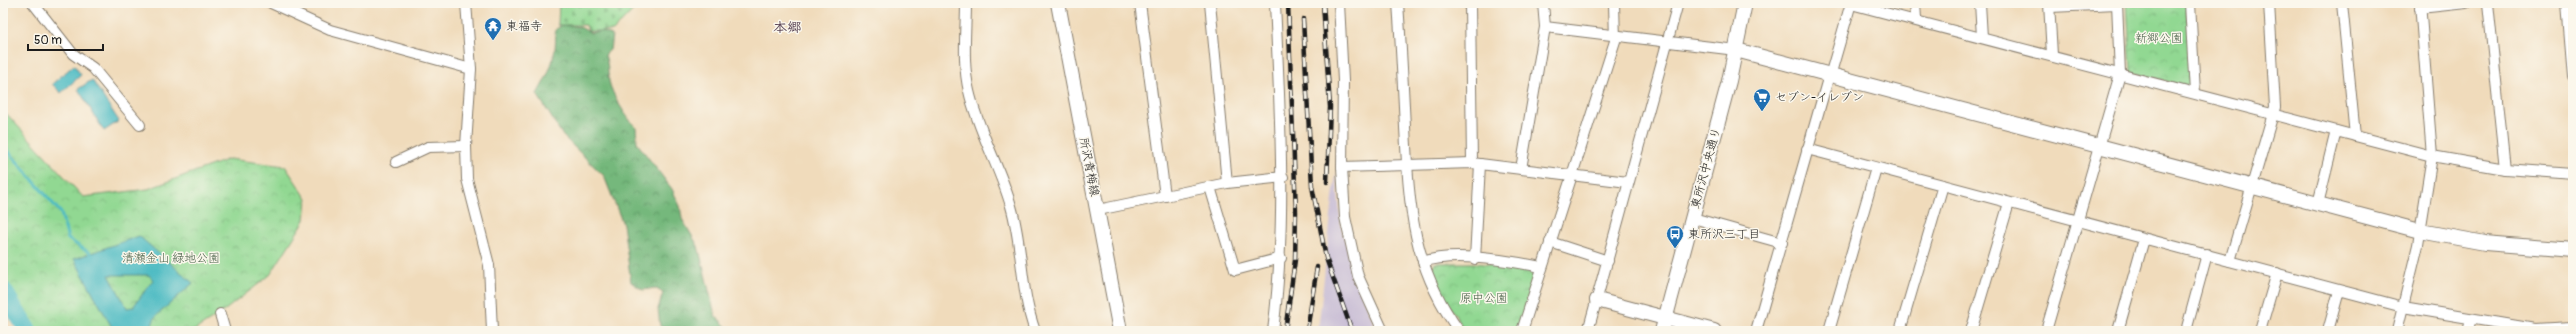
<svg xmlns="http://www.w3.org/2000/svg" width="2576" height="334" font-family="Pangolin,'Klee One',sans-serif">
<style>
.railway{fill:#cabfd6}
.forest{fill:url(#forest-crowns);stroke:#486a4c}
.cemetery{fill:url(#cemetery-stones);stroke:#567a57}
.park{fill:url(#park-crowns);stroke:#567a57}
.water{fill:#4dbbc3;stroke:#346c70;fill-rule:evenodd}
.lines{fill:none;stroke-linecap:round;stroke-linejoin:round}
.stream{stroke:#4dbbc3;stroke-width:3}
.river{stroke:#4dbbc3;stroke-width:18}
.street-casing{stroke:#867c6c;stroke-width:12}
.secondary-casing{stroke:#867c6c;stroke-width:16}
.street{stroke:#fff;stroke-width:10}
.secondary{stroke:#fff;stroke-width:14}
.rail-casing{stroke:#1c1c1c;stroke-width:4.5}
.rail{stroke:#fbf7ec;stroke-width:3;stroke-dasharray:9;stroke-linecap:butt}
.labels{text-anchor:middle;dominant-baseline:central;stroke-width:3;stroke-linejoin:round;paint-order:stroke}
.poi-label{font-size:12px;fill:#1c1c1c;stroke:#fbf7ec;text-anchor:start}
.park-label{font-size:12px;fill:#455e45;stroke:#fbf7ec}
.street-label{font-size:12px;fill:#1c1c1c;stroke:#fbf7ec}
.quarter-label{font-size:14px;font-weight:bold;fill:#5a4556;stroke:#fbf7ec}
</style>
<defs>
<pattern id="forest-crowns" width="20" height="18" patternUnits="userSpaceOnUse"><rect width="20" height="18" fill="#74b87c"/><path d="M2 6a3 3 0 1 1 6 0M12 15a3 3 0 1 1 6 0" fill="none" stroke="#5e9565"/></pattern>
<pattern id="cemetery-stones" width="16" height="16" patternUnits="userSpaceOnUse"><rect width="16" height="16" fill="#91d892"/><path d="M2 7V4a2 2 0 0 1 4 0v3zM10 15v-3a2 2 0 0 1 4 0v3z" fill="#7cb97d"/></pattern>
<pattern id="park-crowns" width="20" height="18" patternUnits="userSpaceOnUse"><rect width="20" height="18" fill="#91d892"/><path d="M2 6a3 3 0 1 1 6 0M12 15a3 3 0 1 1 6 0" fill="none" stroke="#7cb97d"/></pattern>
</defs>
<rect width="100%" height="100%" fill="#fbf7ec"/>
<filter id="ink" filterUnits="userSpaceOnUse"><feTurbulence type="fractalNoise" baseFrequency=".025" numOctaves="2"/><feDisplacementMap in="SourceGraphic" scale="8" xChannelSelector="R" yChannelSelector="G"/><feConvolveMatrix kernelMatrix="1 2 1 2 8 2 1 2 1" color-interpolation-filters="sRGB"/></filter>
<filter id="wash" filterUnits="userSpaceOnUse"><feTurbulence type="fractalNoise" baseFrequency=".012" numOctaves="4" result="noise"/><feDisplacementMap in="SourceGraphic" scale="16" xChannelSelector="R" yChannelSelector="G"/><feGaussianBlur stdDeviation="0.9" result="paint"/><feColorMatrix in="noise" values="0 0 0 0 0 0 0 0 0 0 0 0 0 0 0 0 0 1.4 0 .05"/><feComposite in="paint" operator="in"/></filter>
<g filter="url(#wash)">
<rect width="100%" height="100%" fill="#f0dbbb"/>
<path class="railway" d="M1336,172L1341,226L1357,281L1377,331H1318Z"/>
<path class="forest" d="M562,25L580,27L591,33L601,31L612,35L610,50L605,55C609,67 607,71 609,81C611,93 627,119 636,127L637,143L672,189L680,206L682,219L698,246L715,315L730,331H669L660,326L658,309L663,293L655,288L643,290L631,282L623,224L604,176L563,136L537,94C549,74 558,54 555,30Z"/>
<path class="cemetery" d="M559,3H640L613,31H588L586,25H558Z"/>
<g class="park">
<path d="M2127,3H2186L2192,84L2189,87L2131,72Z"/>
<path d="M3,110L83,197L148,189L229,159L285,166L307,199L305,220L270,275L220,314L193,331H25L3,294Z"/>
<path d="M1435,263H1475L1533,270L1536,274L1518,331H1465L1444,297L1432,268Z"/>
</g>
<g class="water">
<path d="M74,65L81,75L61,93L52,84Z"/>
<path d="M92,80L119,121L104,131L78,89Z"/>
<path d="M139,236L193,283L155,317L150,331H114L74,259ZM109,275H149L153,280L133,307L127,308Z"/>
</g>
<g class="lines">
<path class="stream" d="M3,145L61,213L68,239L90,253"/>
<path class="river" d="M3,290L28,331"/>
</g>
</g>
<g filter="url(#ink)">
<g class="lines">
<defs>
<g id="street">
<path d="M33,3L73,54L93,68L140,125"/>
<path d="M271,3L330,30L471,69"/>
<path d="M466,3L471,69L466,146L467,179L489,265L492,331"/>
<path d="M966,3C966,32 962,62 969,91C978,131 1000,167 1011,206C1023,247 1020,290 1035,331"/>
<path d="M1140,3L1165,196"/>
<path d="M1210,3L1227,183"/>
<path d="M1339,3L1343,81L1342,167L1345,217L1358,276L1383,331"/>
<path d="M1398,3C1401,44 1403,86 1405,127C1409,204 1411,265 1459,331"/>
<path d="M1470,3L1472,163"/>
<path d="M1915,3L1916,19"/>
<path d="M1980,3L1982,37"/>
<path d="M2049,3L2052,55"/>
<path d="M2190,3L2195,93"/>
<path d="M2342,3L2355,136"/>
<path d="M2488,3L2505,169"/>
<path d="M2567,3L2573,76"/>
<path d="M1851,4L2432,156L2505,169L2573,174"/>
<path d="M2050,7L2117,4"/>
<path d="M2420,8L2466,3"/>
<path d="M1545,27L1736,50"/>
<path d="M1830,76L1851,3"/>
<path d="M1807,149L2403,307L2535,329L2573,327"/>
<path d="M396,162L428,147L466,146"/>
<path d="M1342,167L1472,163L1628,182"/>
<path d="M1521,169L1545,27L1543,3"/>
<path d="M1210,187L1235,270L1281,258"/>
<path d="M2318,204L2336,131"/>
<path d="M1098,210L1227,183L1283,177"/>
<path d="M1693,218L1782,243"/>
<path d="M1550,242L1608,261"/>
<path d="M1475,259L1480,164"/>
<path d="M2230,261L2275,107L2269,3"/>
<path d="M1423,262C1453,251 1511,261 1541,267"/>
<path d="M220,314L225,331"/>
<path d="M1273,331C1287,222 1280,113 1275,3"/>
<path d="M1522,331L1615,41L1614,3"/>
<path d="M1588,331L1678,3"/>
<path d="M1756,331L1829,75"/>
<path d="M1829,331L1876,168"/>
<path d="M1900,331L1943,185"/>
<path d="M1971,331L2009,203"/>
<path d="M2046,331L2120,74L2117,3"/>
<path d="M2118,331L2144,239"/>
<path d="M2186,331L2207,254"/>
<path d="M2260,331L2277,273"/>
<path d="M2328,331L2339,291"/>
<path d="M2397,331L2418,245L2432,156L2420,3"/>
<path d="M2468,331L2471,319"/>
</g>
<g id="secondary">
<path d="M1058,3L1120,331"/>
<path d="M1736,50L2420,231L2485,243L2573,250"/>
<path d="M1597,300L1714,331"/>
<path d="M1662,331L1729,81L1745,3"/>
</g>
</defs>
<use href="#street" class="street-casing"/>
<use href="#secondary" class="secondary-casing"/>
<use href="#street" class="street"/>
<use href="#secondary" class="secondary"/>
<defs>
<g id="rail">
<path d="M1323,3L1330,107L1327,182"/>
<path d="M1303,19L1312,186L1326,258L1352,331"/>
<path d="M1285,331L1295,260L1296,212L1288,3"/>
<path d="M1307,331L1317,267"/>
</g>
</defs>
<use href="#rail" class="rail-casing"/>
<use href="#rail" class="rail"/>
</g>
</g>
<defs>
<symbol id="temple-pin" viewBox="-11 -11 22 30"><path d="M0 17L-7.5 6A9.5 9.5 0 1 1 7.5 6Z" fill="#1f6fb2" stroke="#fbf7ec"/><path d="M0-6L5-2H3V0L6.5 2.5H4V6H1.5V3h-3V6H-4V2.5H-6.5L-3 0V-2H-5Z" fill="#fff"/></symbol>
<symbol id="supermarket-pin" viewBox="-11 -11 22 30"><path d="M0 17L-7.5 6A9.5 9.5 0 1 1 7.5 6Z" fill="#1f6fb2" stroke="#fbf7ec"/><path d="M-6-5.5h2.5l.6 2H6L4.5 2H-2.5L-4.4-4H-6ZM-1.5 3.2a1.3 1.3 0 1 0 .1 0ZM3 3.2a1.3 1.3 0 1 0 .1 0Z" fill="#fff"/></symbol>
<symbol id="bus-pin" viewBox="-11 -11 22 30"><path d="M0 17L-7.5 6A9.5 9.5 0 1 1 7.5 6Z" fill="#1f6fb2" stroke="#fbf7ec"/><path d="M-5-6H5V4H4V6H2V4H-2V6H-4V4H-5ZM-3.5-4V0h7V-4ZM-3.5 1.2v1.5H-2V1.2ZM2 1.2v1.5H3.5V1.2Z" fill="#fff"/></symbol>
</defs>
<g fill-rule="evenodd">
<use href="#temple-pin" x="483" y="16" width="20" height="27"/>
<use href="#supermarket-pin" x="1752" y="87" width="20" height="27"/>
<use href="#bus-pin" x="1665" y="224" width="20" height="27"/>
</g>
<g class="labels">
<g class="poi-label">
<text x="506" y="26">東福寺</text>
<text x="1775" y="97">セブン-イレブン</text>
<text x="1688" y="234">東所沢三丁目</text>
</g>
<g class="park-label">
<text x="2159" y="38">新郷公園</text>
<text x="171" y="258">清瀬金山 緑地公園</text>
<text x="1484" y="298">原中公園</text>
</g>
<g class="street-label">
<text transform="translate(1089 167) rotate(79)">所沢青梅線</text>
<text transform="translate(1706 168) rotate(-75)">東所沢中央通り</text>
</g>
<g class="quarter-label">
<text x="787" y="27">本郷</text>
</g>
</g>
<rect width="2576" height="334" fill="none" stroke="#fbf7ec" stroke-width="16"/>
<path d="M28 44v6h75v-6" fill="none" stroke="#1c1c1c" stroke-width="2"/>
<text x="34" y="44" font-size="12" fill="#1c1c1c" stroke="#fbf7ec" stroke-width="3" paint-order="stroke">50 m</text>
</svg>
